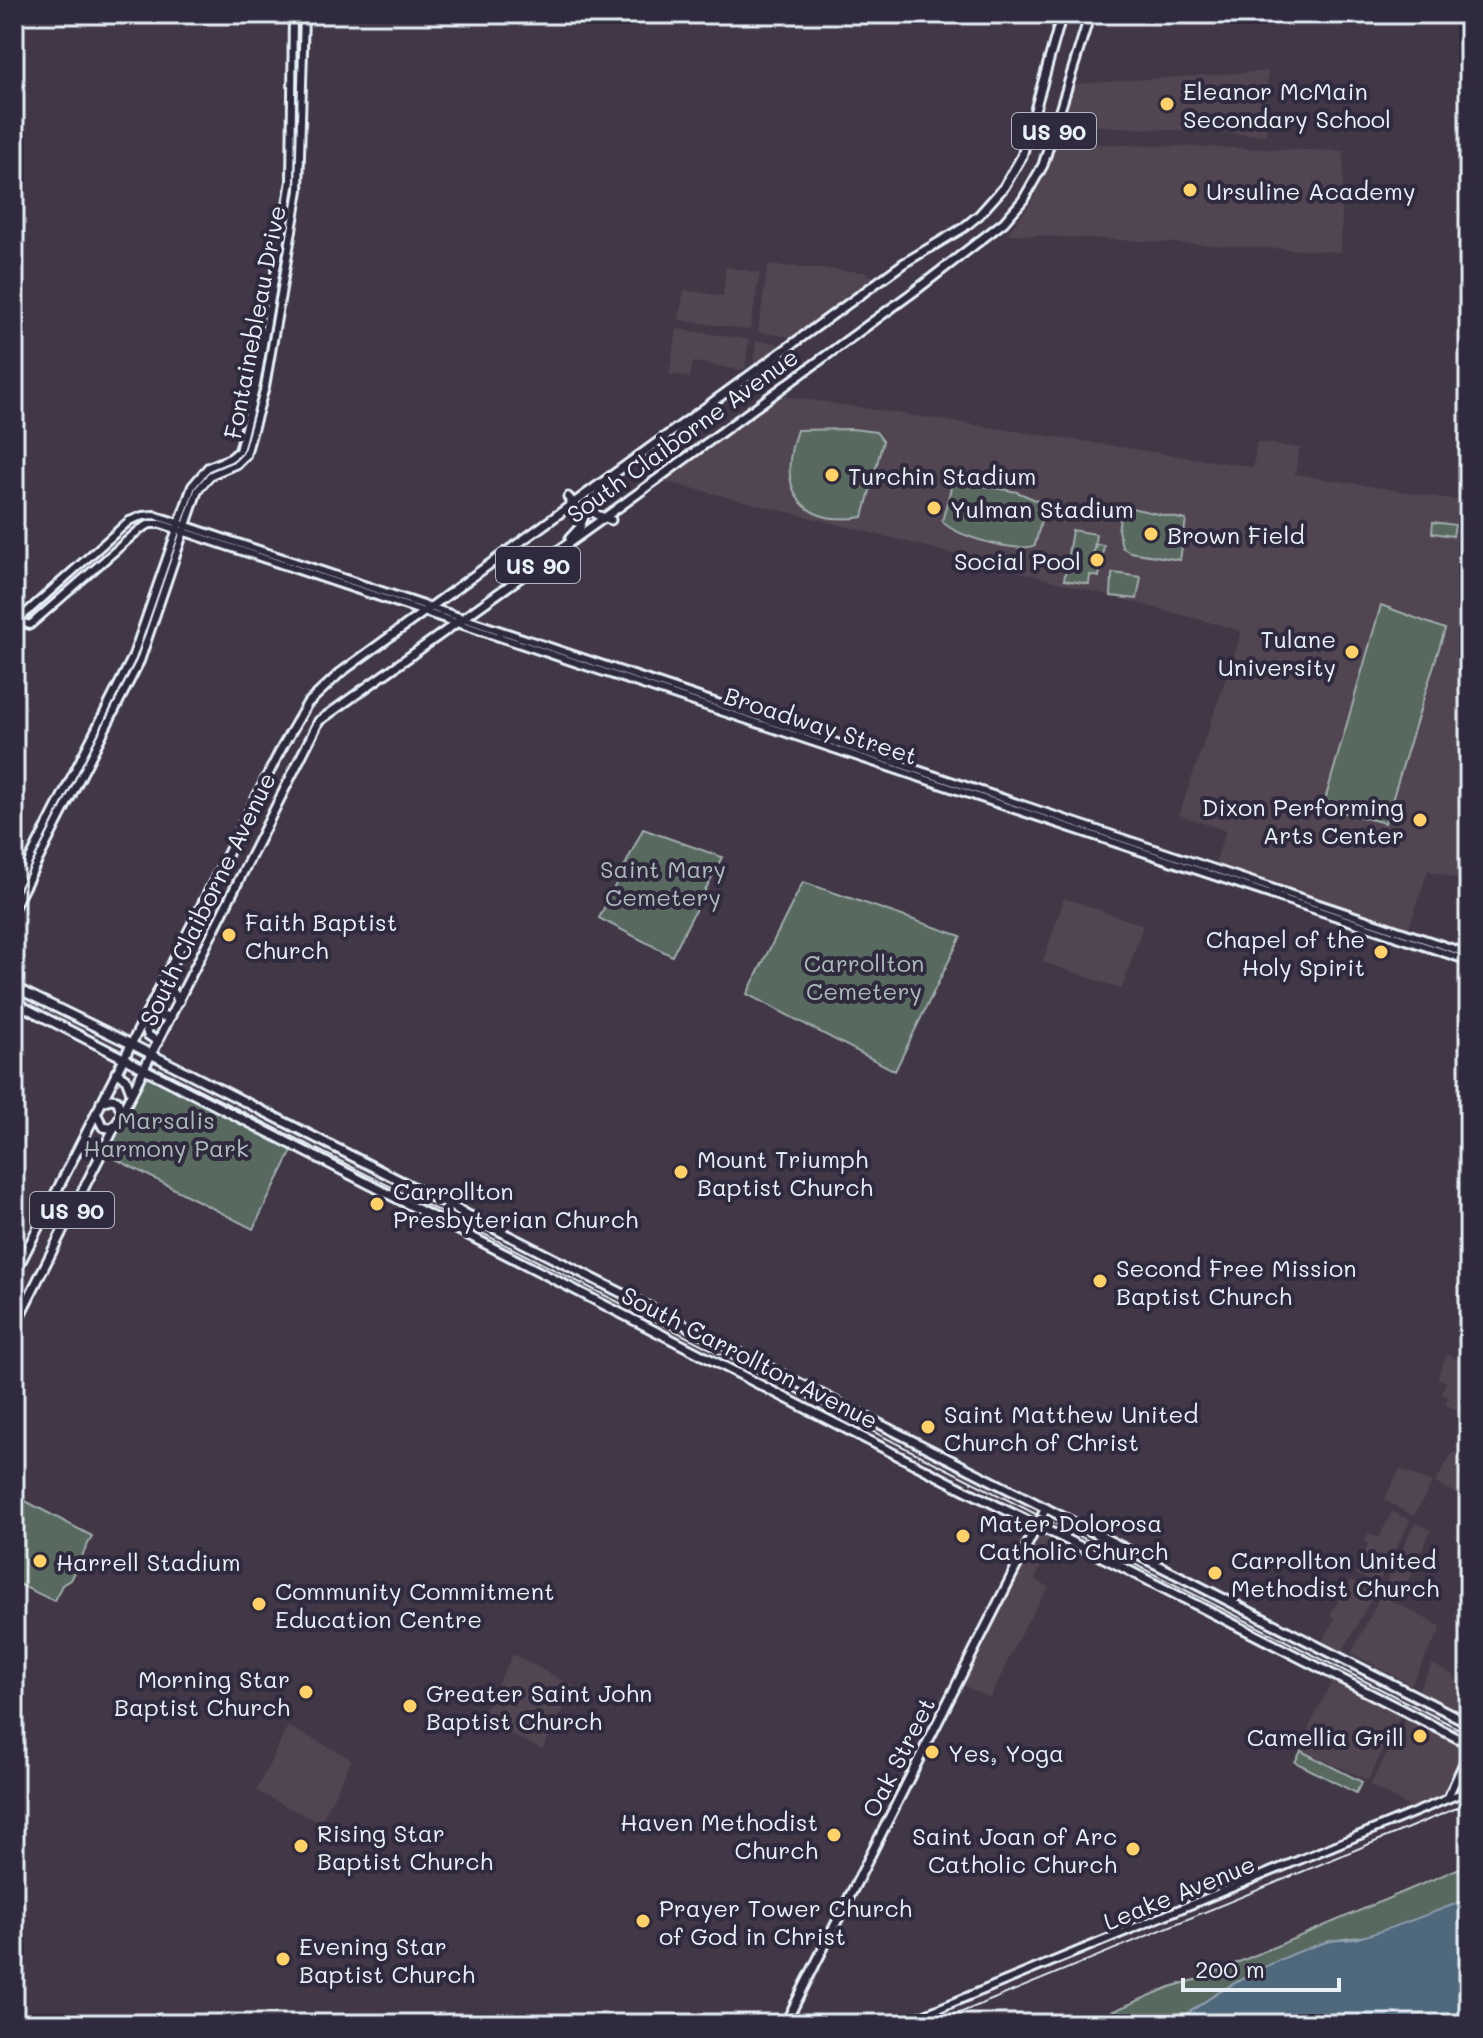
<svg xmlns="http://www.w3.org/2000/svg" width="1483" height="2038" font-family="Mali,sans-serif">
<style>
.built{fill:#514451}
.green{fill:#586961;stroke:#a0adac;stroke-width:2}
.water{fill:#50677b;stroke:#8d9ead;stroke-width:2}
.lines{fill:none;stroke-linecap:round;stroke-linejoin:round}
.tertiary-casing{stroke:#e8f1f8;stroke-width:12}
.secondary-casing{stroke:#e8f1f8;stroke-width:13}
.primary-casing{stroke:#e8f1f8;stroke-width:13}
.tertiary{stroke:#2f2a3d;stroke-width:6}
.secondary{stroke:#2f2a3d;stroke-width:7}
.primary{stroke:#2f2a3d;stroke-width:7}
.tram{stroke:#e8f1f8;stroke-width:2}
.rail{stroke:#e8f1f8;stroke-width:2}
.poi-dot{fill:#ffd166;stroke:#2f2a3d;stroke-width:3}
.labels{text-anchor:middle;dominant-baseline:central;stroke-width:8;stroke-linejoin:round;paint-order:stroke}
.shield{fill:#2f2a3d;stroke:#b0b5c0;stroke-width:2}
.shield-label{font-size:22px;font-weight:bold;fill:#e8f1f8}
.poi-label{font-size:24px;fill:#e8f1f8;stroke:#2f2a3d;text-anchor:start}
.street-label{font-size:24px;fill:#e8f1f8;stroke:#2f2a3d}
.park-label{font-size:24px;fill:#aebbbc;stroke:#2f2a3d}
</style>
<rect width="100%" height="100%" fill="#413747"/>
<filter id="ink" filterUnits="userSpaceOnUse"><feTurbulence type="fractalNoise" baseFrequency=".0125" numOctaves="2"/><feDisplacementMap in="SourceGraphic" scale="16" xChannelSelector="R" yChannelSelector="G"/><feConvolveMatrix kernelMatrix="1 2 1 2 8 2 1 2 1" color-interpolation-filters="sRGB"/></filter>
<g filter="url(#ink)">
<g class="built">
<path d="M1268,71L1266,135L1062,124L1073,84Z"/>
<path d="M1057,143L1344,151L1341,252L1007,234L1031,203Z"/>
<path d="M768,265L866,272L873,277L792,337L758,332Z"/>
<path d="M726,267L760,273L750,330L679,320L684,290L723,296Z"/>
<path d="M677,329L747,339L749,341L745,368L740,370L693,362L690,377L669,374Z"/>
<path d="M756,341L777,343L778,347L754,363Z"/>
<path d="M771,394L1253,467L1257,442L1300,448L1295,474L1469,502V883L1428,870L1407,934L1213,868L1226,831L1179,815L1242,631L908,542L654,479Z"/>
<path d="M1064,898L1143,925L1122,989L1043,962Z"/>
<path d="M1447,1354L1469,1365V1402L1463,1414L1445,1404L1448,1397L1441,1393L1446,1382L1437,1378Z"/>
<path d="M1455,1452L1469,1459V1476L1461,1496L1435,1483L1452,1453Z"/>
<path d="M1400,1469L1432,1483L1414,1516L1384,1500Z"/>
<path d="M1392,1511L1409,1520V1523L1378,1583H1374L1356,1574L1368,1543L1364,1540L1369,1533L1379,1538Z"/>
<path d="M1417,1523L1431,1530L1419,1557L1424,1560L1419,1574L1413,1572L1401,1595L1384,1586L1412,1529Z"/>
<path d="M1038,1533L1052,1540L1035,1580L1049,1587L1024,1627L990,1698L962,1685Z"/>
<path d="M1350,1580L1373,1591L1374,1594L1342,1653L1321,1643L1335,1619L1330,1615Z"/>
<path d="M1381,1595L1442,1627L1411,1685L1351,1653Z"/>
<path d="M513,1654L575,1687L542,1750L480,1718Z"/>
<path d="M1432,1664L1454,1675L1458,1682L1461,1677L1469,1680V1721L1416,1694Z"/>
<path d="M1335,1675L1404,1710L1368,1780L1298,1749Z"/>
<path d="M1408,1714L1466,1746L1467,1749L1445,1797L1416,1811L1370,1785Z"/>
<path d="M288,1726L352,1759L320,1823L256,1791Z"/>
</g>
<g class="green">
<path d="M852,429L876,432L883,441L863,517C798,527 777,487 797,430Z"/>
<path d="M957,481L1017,492L1043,503L1045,506L1035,545C1019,554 953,536 942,521L952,484Z"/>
<path d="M1122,506L1186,520L1180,560L1130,552L1122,547L1118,530Z"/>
<path d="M1433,522L1455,525L1453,536L1432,533Z"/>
<path d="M1072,530L1096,534L1093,556L1096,544L1104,545L1099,577L1090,575L1089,584L1064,580Z"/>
<path d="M1114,573L1141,577L1137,599L1111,596L1112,574Z"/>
<path d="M1381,605L1445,629L1385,823L1323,807Z"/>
<path d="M643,829L722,857L672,956L599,918Z"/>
<path d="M803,882L961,936L895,1071L747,994Z"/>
<path d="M144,1070L294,1147L253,1229L102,1152Z"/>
<path d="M14,1495L92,1536L70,1580L62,1585L54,1601L14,1582Z"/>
<path d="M1301,1751L1362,1782L1356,1793L1295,1762Z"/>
<path d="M1469,1864V1902L1382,1934L1329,1941L1187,2013L1174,2024H1083L1170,1987L1199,1979Z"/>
</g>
<path class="water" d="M1469,1899V2024H1174C1215,1991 1276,1957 1327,1942C1337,1939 1348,1941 1358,1938C1396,1928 1432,1912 1469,1899Z"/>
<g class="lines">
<defs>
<g id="tertiary">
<path d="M14,620L30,625L139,530L150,524H161L1469,961"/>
<path d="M17,621L129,521L142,516L154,515L1469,954"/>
<path d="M14,890L132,658L192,486L208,467L230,458L239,451L256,385L291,181L293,14"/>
<path d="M14,908L140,661L198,490L211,475L237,464L246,455L265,387L299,190L304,14"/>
<path d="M1447,1799L1469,1751"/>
<path d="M901,2024L1469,1790"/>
</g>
<g id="secondary">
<path d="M14,987L131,1044L1469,1723"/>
<path d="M14,1002L963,1489L1112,1562L1469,1744"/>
<path d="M785,2024L1046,1508"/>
</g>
<g id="primary">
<path d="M568,497L584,516L580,527L570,538"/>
<path d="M611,520L597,515L591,507L594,498L614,479"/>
<path d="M158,992L171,989L179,1001"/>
<path d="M150,1006L161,1017L171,1016"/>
<path d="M144,1021L148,1035L158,1042"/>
<path d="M116,1072L126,1079L131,1092"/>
<path d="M101,1102L111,1099L117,1100L122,1113"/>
<path d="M96,1113L103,1127L109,1128L115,1125"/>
<path d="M14,1275L280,751L307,704L340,673L904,263L963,228L979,215L1004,187L1022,156L1062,14"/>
<path d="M14,1327L319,721L604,518L916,290L1004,222L1023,200L1043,165L1090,14"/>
</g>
</defs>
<use href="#tertiary" class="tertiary-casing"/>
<use href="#secondary" class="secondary-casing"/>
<use href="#primary" class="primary-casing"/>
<use href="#tertiary" class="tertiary"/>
<use href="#secondary" class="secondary"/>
<use href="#primary" class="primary"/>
<path class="tram" d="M159,1069L1469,1734"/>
<g class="rail">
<path d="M678,2014L698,2024"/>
<path d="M911,2024L943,2016"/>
<path d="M933,2024L1469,1803"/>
</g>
</g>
</g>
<g class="poi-dot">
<circle cx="1167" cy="104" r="8"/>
<circle cx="1190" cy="190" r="8"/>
<circle cx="832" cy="475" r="8"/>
<circle cx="934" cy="508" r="8"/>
<circle cx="1151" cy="534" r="8"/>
<circle cx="1097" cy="560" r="8"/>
<circle cx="1352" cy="652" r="8"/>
<circle cx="1420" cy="820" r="8"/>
<circle cx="229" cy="935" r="8"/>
<circle cx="1381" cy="952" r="8"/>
<circle cx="681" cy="1172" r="8"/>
<circle cx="377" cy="1204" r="8"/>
<circle cx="1100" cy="1281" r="8"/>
<circle cx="928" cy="1427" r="8"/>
<circle cx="963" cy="1536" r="8"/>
<circle cx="40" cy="1561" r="8"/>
<circle cx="1215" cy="1573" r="8"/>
<circle cx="259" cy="1604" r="8"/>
<circle cx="306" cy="1692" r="8"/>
<circle cx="410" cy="1706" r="8"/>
<circle cx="1420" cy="1736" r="8"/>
<circle cx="932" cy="1752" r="8"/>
<circle cx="834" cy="1835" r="8"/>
<circle cx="301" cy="1846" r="8"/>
<circle cx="1133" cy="1849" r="8"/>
<circle cx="643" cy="1921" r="8"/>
<circle cx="283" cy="1959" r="8"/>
</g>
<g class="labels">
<g class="shield">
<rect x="1012" y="113" width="84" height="36" rx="6"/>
<rect x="496" y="547" width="84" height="36" rx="6"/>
<rect x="30" y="1192" width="84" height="36" rx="6"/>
</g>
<g class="shield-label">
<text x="1054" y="131">US 90</text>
<text x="538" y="565">US 90</text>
<text x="72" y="1210">US 90</text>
</g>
<g class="poi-label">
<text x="1183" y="90">Eleanor McMain<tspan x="1183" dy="28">Secondary School</tspan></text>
<text x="1206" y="190">Ursuline Academy</text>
<text x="848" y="475">Turchin Stadium</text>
<text x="950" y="508">Yulman Stadium</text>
<text x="1167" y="534">Brown Field</text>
<text x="1081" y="560" text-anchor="end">Social Pool</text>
<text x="1336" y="638" text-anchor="end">Tulane<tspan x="1336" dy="28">University</tspan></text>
<text x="1404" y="806" text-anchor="end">Dixon Performing<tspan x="1404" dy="28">Arts Center</tspan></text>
<text x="245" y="921">Faith Baptist<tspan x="245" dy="28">Church</tspan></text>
<text x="1365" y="938" text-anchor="end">Chapel of the<tspan x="1365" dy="28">Holy Spirit</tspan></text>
<text x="697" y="1158">Mount Triumph<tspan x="697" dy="28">Baptist Church</tspan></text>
<text x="393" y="1190">Carrollton<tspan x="393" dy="28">Presbyterian Church</tspan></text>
<text x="1116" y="1267">Second Free Mission<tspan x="1116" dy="28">Baptist Church</tspan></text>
<text x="944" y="1413">Saint Matthew United<tspan x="944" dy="28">Church of Christ</tspan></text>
<text x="979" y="1522">Mater Dolorosa<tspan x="979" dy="28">Catholic Church</tspan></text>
<text x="1231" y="1559">Carrollton United<tspan x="1231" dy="28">Methodist Church</tspan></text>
<text x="56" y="1561">Harrell Stadium</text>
<text x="275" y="1590">Community Commitment<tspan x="275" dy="28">Education Centre</tspan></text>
<text x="290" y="1678" text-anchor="end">Morning Star<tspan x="290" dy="28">Baptist Church</tspan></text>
<text x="426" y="1692">Greater Saint John<tspan x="426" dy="28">Baptist Church</tspan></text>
<text x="1404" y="1736" text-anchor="end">Camellia Grill</text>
<text x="948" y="1752">Yes, Yoga</text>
<text x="818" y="1821" text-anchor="end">Haven Methodist<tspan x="818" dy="28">Church</tspan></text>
<text x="317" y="1832">Rising Star<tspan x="317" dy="28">Baptist Church</tspan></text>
<text x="1117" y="1835" text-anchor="end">Saint Joan of Arc<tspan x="1117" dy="28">Catholic Church</tspan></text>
<text x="659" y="1907">Prayer Tower Church<tspan x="659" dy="28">of God in Christ</tspan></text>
<text x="299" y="1945">Evening Star<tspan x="299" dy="28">Baptist Church</tspan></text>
</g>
<g class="street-label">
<text transform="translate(254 322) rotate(-79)">Fontainebleau Drive</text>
<text transform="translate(682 435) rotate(-36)">South Claiborne Avenue</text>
<text transform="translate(821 725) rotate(18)">Broadway Street</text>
<text transform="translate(207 899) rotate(-64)">South Claiborne Avenue</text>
<text transform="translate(750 1357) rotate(27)">South Carrollton Avenue</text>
<text transform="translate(898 1757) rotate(-63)">Oak Street</text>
<text transform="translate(1179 1892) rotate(-22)">Leake Avenue</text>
</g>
<g class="park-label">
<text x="663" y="868">Saint Mary<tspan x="663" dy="28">Cemetery</tspan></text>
<text x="864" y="962">Carrollton<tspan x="864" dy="28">Cemetery</tspan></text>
<text x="166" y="1119">Marsalis<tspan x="166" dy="28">Harmony Park</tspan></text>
</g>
</g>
<rect width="1483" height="2038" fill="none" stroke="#2f2a3d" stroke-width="48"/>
<rect x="24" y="24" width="1435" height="1990" fill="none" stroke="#e8f1f8" stroke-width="3" filter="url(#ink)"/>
<path d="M1183 1978v12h156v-12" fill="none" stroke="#e8f1f8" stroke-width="4"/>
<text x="1195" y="1978" font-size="24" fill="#e8f1f8" stroke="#2f2a3d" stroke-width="6" paint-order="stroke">200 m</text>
</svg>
